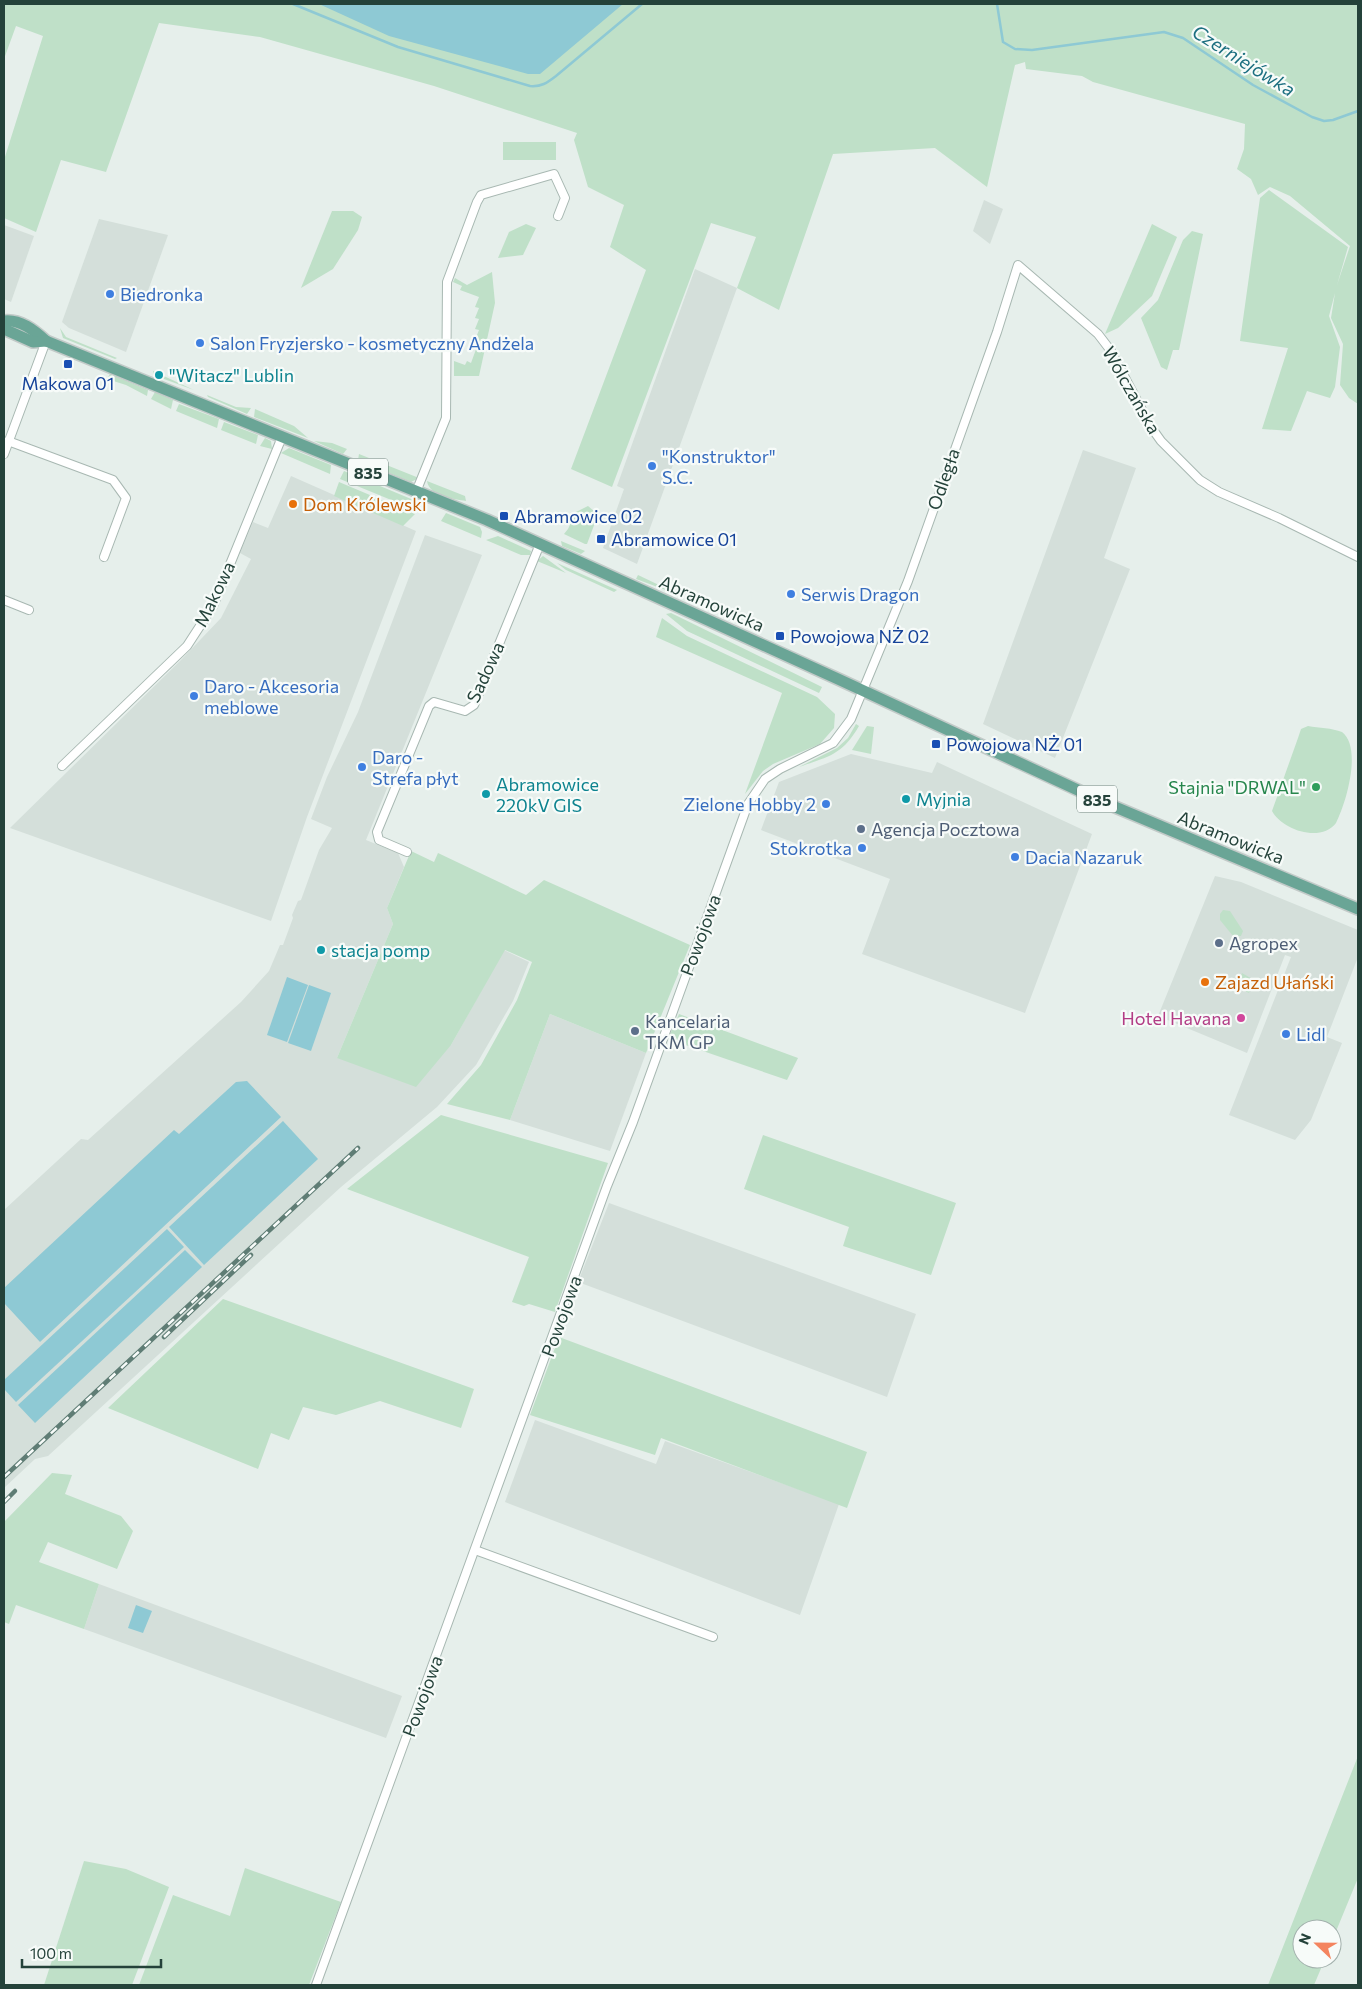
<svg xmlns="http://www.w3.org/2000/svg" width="1362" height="1989" font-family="Commissioner,sans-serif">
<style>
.built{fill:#d4dfda}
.green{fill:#bfe0c8}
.water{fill:#8ec9d4}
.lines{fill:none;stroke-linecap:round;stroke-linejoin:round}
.stream{stroke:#8ec9d4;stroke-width:2.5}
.minor-casing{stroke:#a8b8b2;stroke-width:10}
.primary-casing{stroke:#c2cac8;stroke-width:14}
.minor{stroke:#fff;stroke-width:8}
.primary{stroke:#6aa596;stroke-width:11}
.rail-casing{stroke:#5f7d75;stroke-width:4.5}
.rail{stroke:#f7fbf9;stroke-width:2.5;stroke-dasharray:8;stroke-linecap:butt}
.shop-dot{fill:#3f7fe0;stroke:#f7fbf9;stroke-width:2}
.transit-dot{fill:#1a4fb4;stroke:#f7fbf9;stroke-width:2}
.culture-dot{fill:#0f9aa8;stroke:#f7fbf9;stroke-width:2}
.food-dot{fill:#e8710a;stroke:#f7fbf9;stroke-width:2}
.leisure-dot{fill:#2e9e5b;stroke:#f7fbf9;stroke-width:2}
.service-dot{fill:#5c6f8a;stroke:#f7fbf9;stroke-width:2}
.hotel-dot{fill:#d1479c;stroke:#f7fbf9;stroke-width:2}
.labels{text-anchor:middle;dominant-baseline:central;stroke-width:4.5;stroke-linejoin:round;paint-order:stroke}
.shield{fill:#f7fbf9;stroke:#637a73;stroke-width:1}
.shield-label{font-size:16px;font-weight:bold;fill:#24423a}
.shop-label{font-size:18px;fill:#366cbe;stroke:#f7fbf9;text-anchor:start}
.culture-label{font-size:18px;fill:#0d838f;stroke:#f7fbf9;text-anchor:start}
.transit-label{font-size:18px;fill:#164399;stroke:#f7fbf9;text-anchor:start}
.street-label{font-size:18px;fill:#24423a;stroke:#f7fbf9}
.food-label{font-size:18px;fill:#c56008;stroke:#f7fbf9;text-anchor:start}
.leisure-label{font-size:18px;fill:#27864d;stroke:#f7fbf9;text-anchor:end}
.service-label{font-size:18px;fill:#4e5e75;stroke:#f7fbf9;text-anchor:start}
.hotel-label{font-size:18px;fill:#b23c85;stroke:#f7fbf9;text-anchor:end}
.water-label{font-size:19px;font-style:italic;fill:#1c6f80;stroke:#f7fbf9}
</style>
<rect width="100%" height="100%" fill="#e6efeb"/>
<g class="built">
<path d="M984,200L1003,209L990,244L973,231Z"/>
<path d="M99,219L168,235L126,352L69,328L62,322Z"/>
<path d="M4,225L34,236L11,302L4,299Z"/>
<path d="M695,269L737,288L637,564L603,548L624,489L617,486Z"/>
<path d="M1083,450L1136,468L1104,558L1130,569L1055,758L983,724Z"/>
<path d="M291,476L416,531L307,817L271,921L10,828L181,660L221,618L251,559L240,553L253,522L268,528Z"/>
<path d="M425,535L482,555L366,840L398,853L404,867L387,908L393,924L337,1058L451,1045L504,950L529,962L513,1001L476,1065L437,1107L341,1187L48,1456L35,1459L4,1488V1210L81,1139L88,1140L241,1002L269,971L280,945H283L293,918L292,915L298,901L301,900L319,850L332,828L311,819L327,777L358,712Z"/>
<path d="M851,754L932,773L937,762L1092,834L1025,1013L862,954L890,879L761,830L779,782Z"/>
<path d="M1215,876L1241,882L1358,930V957L1327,1037L1342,1043L1311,1120L1295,1140L1229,1115L1291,957L1285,955L1247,1053L1158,1016Z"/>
<path d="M550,1014L646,1053L610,1151L510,1120Z"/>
<path d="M609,1203L916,1314L887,1397L578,1282Z"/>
<path d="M535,1420L656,1464L665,1441L839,1504L800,1615L505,1502Z"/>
<path d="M99,1584L402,1696L386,1738L84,1629Z"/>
</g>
<g class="green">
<path d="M4,4H1358V404L1349,398L1340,385L1343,344L1331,318L1335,293L1329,316L1340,347L1335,387L1330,398L1307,391L1291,431L1262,429L1288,348L1240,341L1260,198L1269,190L1348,247L1337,285L1350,246L1290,196L1270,187L1258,195L1251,179L1237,169L1244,149L1245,124L1093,82L1082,76L1026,69L1025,62L1015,65L987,187L935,148L833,154L779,310L737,288L756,237L711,223L612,487L571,469L646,270L610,247L624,205L588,187L574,140L577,133L434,86L260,37L159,23L106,172L61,160L36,232L4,218V160L43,36L16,26L4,59Z"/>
<rect x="503" y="142" width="53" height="18"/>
<path d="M332,211H353L362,217L358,230L333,269L301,288Z"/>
<path d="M526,224L536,228L523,255L498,258L509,232Z"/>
<path d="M1152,224L1177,237L1152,296L1118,328L1105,334Z"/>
<path d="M1192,231L1203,234L1179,350H1173L1167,370L1161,367L1141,318L1158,300L1183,240Z"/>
<path d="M492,272L495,303L479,376H454V361L465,365L467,361L471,363L479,341L475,340L479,330L475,329L479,319L475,318L479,308L475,307L479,297L460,290L462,286L453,282L455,278L467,285Z"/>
<path d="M60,328L66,337L117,358L115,359L63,338Z"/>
<path d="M153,371L194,390L153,375Z"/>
<path d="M110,374L148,390L147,396L126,385L107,379Z"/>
<path d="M155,392L173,400L171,409L151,399Z"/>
<path d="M207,395L236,407L251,408L247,414L208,397Z"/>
<path d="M179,404L219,419L217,428L176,411Z"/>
<path d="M255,409L294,426L308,438L254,417Z"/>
<path d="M224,422L258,435L256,444L221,430Z"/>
<path d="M265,438L271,441L272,449L260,446Z"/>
<path d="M314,441L332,443L347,449L343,454Z"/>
<path d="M289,448L331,465L330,474L281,453Z"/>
<path d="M359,454L419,478L411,482L358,460Z"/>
<path d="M344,471L416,501L419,509L418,511L340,479Z"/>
<path d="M427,481L465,496L466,501C454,499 429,496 427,481Z"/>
<path d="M339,482L415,514L403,526L334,496Z"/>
<path d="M588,506L595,512L596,520L587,544H585L564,534L568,529L576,512Z"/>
<path d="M446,513L480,527L482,532L481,538L441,521Z"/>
<path d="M498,536L531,551L530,555H521L486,540Z"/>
<path d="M561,541L585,551L581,554L562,546Z"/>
<path d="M543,556L566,573L537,561Z"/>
<path d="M557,563L617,590L614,592L566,570Z"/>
<path d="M638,575L682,596L636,579Z"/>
<path d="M671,613L822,687L819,693L702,638L687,631L666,614Z"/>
<path d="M662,618L687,636L817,697L835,714L834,728L820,744L773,764L763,771L745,794L782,693L656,637Z"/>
<path d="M856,724L859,726C842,755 830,756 799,767L837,748L848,738Z"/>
<path d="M867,726L874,727L871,754L852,750Z"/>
<path d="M1308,726C1319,728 1332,728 1342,732C1362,747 1347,801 1336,823C1321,843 1282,830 1272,811L1298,738L1301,729Z"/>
<path d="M411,851L434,862L438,853L526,895L544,880L690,945L646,1053L550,1014L510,1120L447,1104L481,1065L517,1000L532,962L505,950L451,1045L416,1087L337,1058L393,924L387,908Z"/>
<path d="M1223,910L1230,911L1243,931L1241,936H1233L1220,920V914Z"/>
<path d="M1242,973L1254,980L1249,993L1237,987Z"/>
<path d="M679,1014L798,1058L787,1080L668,1039Z"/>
<path d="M441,1115L608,1163L555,1312L529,1304L524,1306L512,1302L529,1257L347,1189Z"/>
<path d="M763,1135L956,1203L931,1275L843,1246L849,1227L744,1189Z"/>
<path d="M223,1299L474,1389L461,1428L380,1401L336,1415L303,1407L289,1440L271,1433L258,1469L108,1408Z"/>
<path d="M559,1337L867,1452L847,1508L661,1438L655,1455L530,1415Z"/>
<path d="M52,1473L72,1475L65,1494L121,1516L133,1531L117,1569L48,1542L39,1562L99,1584L84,1629L16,1605L9,1624L4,1622V1522Z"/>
<path d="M1358,1756V1878L1332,1941V1929H1302V1959H1325L1314,1985H1268Z"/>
<path d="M84,1861L126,1869L169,1887L132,1985H44Z"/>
<path d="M245,1868L341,1902L309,1985H139L173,1895L230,1916Z"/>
</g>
<g class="water">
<path d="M319,4H623L540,74H528L389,36Z"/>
<path d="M287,977L308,985L287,1042L267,1035Z"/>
<path d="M309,985L331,993L311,1051L288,1043Z"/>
<path d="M247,1081L281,1117L40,1342L4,1303V1288L174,1130L179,1134L236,1082Z"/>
<path d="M283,1121L318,1159L204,1265L169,1227Z"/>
<path d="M167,1229L184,1247L16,1402L4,1389V1380Z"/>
<path d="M185,1250L202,1267L35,1423L18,1405Z"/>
<path d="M136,1605L152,1611L143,1633L128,1628Z"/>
</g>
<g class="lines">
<g class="stream">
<path d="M293,4L398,47L530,86C541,87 547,83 556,76L642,4"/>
<path d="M997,4L1003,42L1015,49L1032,50L1164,32L1183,38L1253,85L1312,117L1324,121L1333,120L1358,111"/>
</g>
<defs>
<g id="minor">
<path d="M8,441L113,480L126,498L104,557"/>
<path d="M4,454L46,341"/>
<path d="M416,492L446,418L447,282L477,202L481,195L554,174L565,198L558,216"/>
<path d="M4,600L29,610"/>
<path d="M62,766L187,646L213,606L282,437"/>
<path d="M407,852L379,840L377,832L429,706L434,702L465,711L474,705L540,544"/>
<path d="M475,1550L713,1637"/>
<path d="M316,1985L607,1186L633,1122L748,804L765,779L780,769L833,743L851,719L908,581L997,332L1018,265L1098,334L1111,351L1151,427L1161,441L1200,480L1219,492L1279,518L1358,557"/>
</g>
<g id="primary">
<path d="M4,321C20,319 34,330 46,341L487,520L838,679L1108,804L1358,909"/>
<path d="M4,329L33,342L46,341"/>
</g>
</defs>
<use href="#minor" class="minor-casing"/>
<use href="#primary" class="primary-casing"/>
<use href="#minor" class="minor"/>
<use href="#primary" class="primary"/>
<defs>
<g id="rail">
<path d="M164,1337L251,1255"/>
<path d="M4,1477L358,1148"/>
<path d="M4,1502L15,1491"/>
</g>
</defs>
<use href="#rail" class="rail-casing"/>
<use href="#rail" class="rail"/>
</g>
<g class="shop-dot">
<circle cx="110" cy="294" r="5"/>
<circle cx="200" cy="343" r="5"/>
<circle cx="652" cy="466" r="5"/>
<circle cx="791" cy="594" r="5"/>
<circle cx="194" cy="696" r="5"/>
<circle cx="362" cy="767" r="5"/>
<circle cx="826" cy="804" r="5"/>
<circle cx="862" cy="848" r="5"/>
<circle cx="1015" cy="857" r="5"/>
<circle cx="1286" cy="1034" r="5"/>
</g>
<g class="transit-dot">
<rect x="63" y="359" width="10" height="10" rx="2.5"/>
<rect x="499" y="511" width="10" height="10" rx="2.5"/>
<rect x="596" y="534" width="10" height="10" rx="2.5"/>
<rect x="775" y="631" width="10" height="10" rx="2.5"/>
<rect x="931" y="739" width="10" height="10" rx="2.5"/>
</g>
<g class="culture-dot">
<circle cx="159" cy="375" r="5"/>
<circle cx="486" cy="794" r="5"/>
<circle cx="906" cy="799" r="5"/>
<circle cx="321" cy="950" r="5"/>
</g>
<g class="food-dot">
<circle cx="293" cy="504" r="5"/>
<circle cx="1205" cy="982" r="5"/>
</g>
<circle class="leisure-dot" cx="1316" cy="787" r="5"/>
<g class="service-dot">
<circle cx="861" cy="829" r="5"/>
<circle cx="1219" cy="943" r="5"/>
<circle cx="635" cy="1031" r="5"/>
</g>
<circle class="hotel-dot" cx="1241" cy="1018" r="5"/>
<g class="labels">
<g class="shield">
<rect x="348" y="458.5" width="40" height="27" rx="4"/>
<rect x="1077" y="785.5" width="40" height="27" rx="4"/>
</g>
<g class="shield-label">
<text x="368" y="472">835</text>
<text x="1097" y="799">835</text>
</g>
<g class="shop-label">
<text x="120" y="294">Biedronka</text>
<text x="210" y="343">Salon Fryzjersko - kosmetyczny Andżela</text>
<text x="662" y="456">"Konstruktor"<tspan x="662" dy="21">S.C.</tspan></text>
<text x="801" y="594">Serwis Dragon</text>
<text x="204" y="686">Daro - Akcesoria<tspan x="204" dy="21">meblowe</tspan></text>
<text x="372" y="757">Daro -<tspan x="372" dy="21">Strefa płyt</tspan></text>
<text x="816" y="804" text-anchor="end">Zielone Hobby 2</text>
<text x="852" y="848" text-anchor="end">Stokrotka</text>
<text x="1025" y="857">Dacia Nazaruk</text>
<text x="1296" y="1034">Lidl</text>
</g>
<g class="culture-label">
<text x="169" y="375">"Witacz" Lublin</text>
<text x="496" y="784">Abramowice<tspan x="496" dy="21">220kV GIS</tspan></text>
<text x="916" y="799">Myjnia</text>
<text x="331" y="950">stacja pomp</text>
</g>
<g class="transit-label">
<text x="68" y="383" text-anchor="middle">Makowa 01</text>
<text x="514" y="516">Abramowice 02</text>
<text x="611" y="539">Abramowice 01</text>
<text x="790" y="636">Powojowa NŻ 02</text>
<text x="946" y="744">Powojowa NŻ 01</text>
</g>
<g class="street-label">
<text transform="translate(1132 390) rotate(60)">Wólczańska</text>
<text transform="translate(943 479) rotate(-71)">Odległa</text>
<text transform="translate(214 594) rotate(-64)">Makowa</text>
<text transform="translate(712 603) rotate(24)">Abramowicka</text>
<text transform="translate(485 672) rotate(-65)">Sadowa</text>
<text transform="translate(1231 837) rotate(22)">Abramowicka</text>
<text transform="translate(700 935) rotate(-70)">Powojowa</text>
<text transform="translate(561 1316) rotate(-70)">Powojowa</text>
<text transform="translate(422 1696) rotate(-70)">Powojowa</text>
</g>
<g class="food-label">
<text x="303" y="504">Dom Królewski</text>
<text x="1215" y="982">Zajazd Ułański</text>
</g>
<g class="leisure-label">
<text x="1306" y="787">Stajnia "DRWAL"</text>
</g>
<g class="service-label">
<text x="871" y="829">Agencja Pocztowa</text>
<text x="1229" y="943">Agropex</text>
<text x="645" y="1021">Kancelaria<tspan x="645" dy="21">TKM GP</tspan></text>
</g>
<g class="hotel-label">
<text x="1231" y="1018">Hotel Havana</text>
</g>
<g class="water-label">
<text transform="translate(1244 60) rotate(32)">Czerniejówka</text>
</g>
</g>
<rect width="1362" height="1989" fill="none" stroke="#24423a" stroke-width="10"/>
<g transform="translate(1317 1944) rotate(292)"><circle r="24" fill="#f7fbf9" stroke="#a3b1ad"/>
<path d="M0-4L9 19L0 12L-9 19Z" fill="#f4845f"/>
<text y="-8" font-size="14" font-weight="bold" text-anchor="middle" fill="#24423a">N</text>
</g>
<path d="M22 1959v8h139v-8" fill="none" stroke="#24423a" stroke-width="2.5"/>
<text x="30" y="1959" font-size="15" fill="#24423a" stroke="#f7fbf9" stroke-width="4" paint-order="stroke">100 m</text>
</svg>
